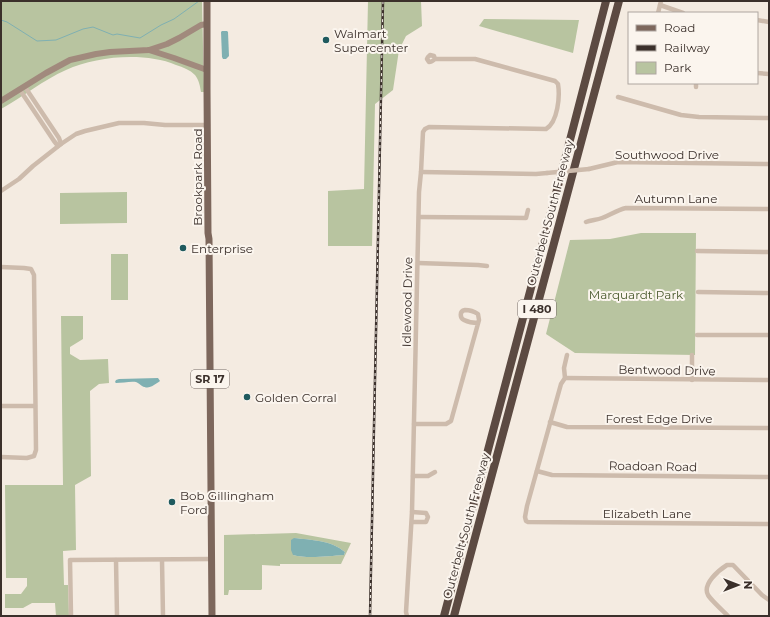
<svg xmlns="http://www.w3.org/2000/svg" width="770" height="617" font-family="Montserrat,sans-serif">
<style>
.green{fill:#b8c4a0;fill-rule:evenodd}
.water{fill:#7fb0b2}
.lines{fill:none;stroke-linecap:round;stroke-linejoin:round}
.stream{stroke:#7fb0b2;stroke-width:1}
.street{stroke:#cdbbac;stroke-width:4.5}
.secondary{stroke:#a18a7d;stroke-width:6}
.primary{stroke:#7d675c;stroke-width:7}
.highway{stroke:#5c4a42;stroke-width:8}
.rail-casing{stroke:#3b302b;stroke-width:2.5}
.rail{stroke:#fbf5ee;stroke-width:1;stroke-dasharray:3;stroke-linecap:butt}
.street-bridge{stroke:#cdbbac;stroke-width:4.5}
.poi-dot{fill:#1f5a5e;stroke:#fbf5ee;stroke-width:1.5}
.labels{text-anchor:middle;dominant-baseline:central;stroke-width:4;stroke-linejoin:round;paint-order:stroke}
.shield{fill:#fbf5ee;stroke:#756b66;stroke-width:1}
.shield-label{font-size:11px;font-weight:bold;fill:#3b302b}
.poi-label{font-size:12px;fill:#3b302b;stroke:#fbf5ee;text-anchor:start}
.street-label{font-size:12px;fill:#3b302b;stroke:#fbf5ee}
.park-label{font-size:12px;fill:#4a5a2e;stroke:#fbf5ee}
</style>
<rect width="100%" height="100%" fill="#f4ebe1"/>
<g class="green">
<path d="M1,1H202L204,92H201C200,86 199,80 195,75C190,70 183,67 176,65C145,52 97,56 66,70C43,80 23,97 1,109Z"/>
<path d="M368,1H421L422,26L406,36L399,50L393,90L375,104L372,246H328V191L364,189Z"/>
<path d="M484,19L579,20L573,53L479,26Z"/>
<path d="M127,192V223L60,224V193Z"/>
<path d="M641,233H696L695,355L575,353L546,334L570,240L610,239Z"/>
<rect x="111" y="254" width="17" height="46"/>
<path d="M61,316H83V339L70,347V354L80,360L108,359L109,383L99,384L90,391L91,476L75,485L76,550L63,551L64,585H68L69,616H56L55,603H32L23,608H5V594H21L27,586V578H6L5,485H63Z"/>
<path d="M296,533L351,543L341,564H280V566L262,565V589L261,590H229L228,595H224V535ZM294,538C311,540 331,540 345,552L344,555C329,556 307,559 293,555Z"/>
</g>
<g class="water">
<path d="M222,31H227L228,32L229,56L226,59H223L222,57L221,32Z"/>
<path d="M158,378L160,381C154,385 149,390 142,386C140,385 139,383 136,382C131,381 122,383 116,383L115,382L116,380L119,379Z"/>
<path d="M294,538C311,540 331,540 345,552L344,555C329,556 307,559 293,555L291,550V540Z"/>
</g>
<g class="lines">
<path class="stream" d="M1,20L7,22L37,41L56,40L83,29L93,27L113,35L117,34L140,38L161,25L174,19L199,1"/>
<g class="street">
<path d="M660,5L683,13"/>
<path d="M658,13L661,1"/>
<path d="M757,20L769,22"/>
<path d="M757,73L769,74"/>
<path d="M25,87L59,138L61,144"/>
<path d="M696,87V83"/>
<path d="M20,90L54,141L58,146"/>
<path d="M618,97L681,115L699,117L769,118"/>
<path d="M589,169L618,162L769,164"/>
<path d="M421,172L536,174L547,173"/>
<path d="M1,191L19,179L33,166L61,144L76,134L85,131L119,123H144L165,125H208"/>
<path d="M419,217L526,218L528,210"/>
<path d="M586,222C591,220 597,220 602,218C610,215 617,210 626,208L769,209"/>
<path d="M697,251L769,252"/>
<path d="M418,263L478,265L487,266"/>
<path d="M1,267L24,268L31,269L34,275L36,450L34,456L27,458L1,457"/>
<path d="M698,292L769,293"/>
<path d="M697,335H769"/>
<path d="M567,355L564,368L565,378L561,384L527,506L525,517L526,521L528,522L769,524"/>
<path d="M565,378L769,380"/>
<path d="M692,380V355"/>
<path d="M1,406H35"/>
<path d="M550,422L567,427L769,428"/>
<path d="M414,424H446L451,421L479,320L478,314C475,312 469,310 465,310C459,311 460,318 464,320C468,322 473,323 478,323"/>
<path d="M537,471L552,475L769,477"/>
<path d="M413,476H428L435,472"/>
<path d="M412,522H426L428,517L426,513L412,512"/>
<path d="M116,560L117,616"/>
<path d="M162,560L163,616"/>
<path d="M71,616L70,560L212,559"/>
<path d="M407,616L406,612L412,512L419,192L421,172L423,132L425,129L429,127L546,129C558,122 560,96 558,84L555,81L475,59H435C433,61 432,62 429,62L427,59L428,57L430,55L434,56L435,59"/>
<path d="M728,616C723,611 711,600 708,595C702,584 719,570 727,565H733L762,595L769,600"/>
</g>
<g class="secondary">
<path d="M149,50L174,58L207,70"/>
<path d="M1,101L46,73L70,60L96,54L110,52L149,50L167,44L179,38L201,25L207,24"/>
</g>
<path class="primary" d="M207,1V88L208,233L209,239L212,616"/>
<g class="highway">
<path d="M444,616L563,167L606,1"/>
<path d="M454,616L619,1"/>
</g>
<defs>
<path id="rail" d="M370,616L383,1"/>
</defs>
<use href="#rail" class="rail-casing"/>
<use href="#rail" class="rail"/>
<path class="street-bridge" d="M547,173L589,169"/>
</g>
<g class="poi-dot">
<circle cx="326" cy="40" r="4"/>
<circle cx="183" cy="248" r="4"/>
<circle cx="247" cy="397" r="4"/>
<circle cx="172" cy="502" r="4"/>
</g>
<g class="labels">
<g class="shield">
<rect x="518" y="300" width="38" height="18" rx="3"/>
<rect x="191" y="370" width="38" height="18" rx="3"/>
</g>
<g class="shield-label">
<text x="537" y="309">I 480</text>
<text x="210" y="379">SR 17</text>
</g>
<g class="poi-label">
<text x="334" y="33">Walmart<tspan x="334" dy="14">Supercenter</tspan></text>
<text x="191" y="248">Enterprise</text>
<text x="255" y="397">Golden Corral</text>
<text x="180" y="495">Bob Gillingham<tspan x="180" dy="14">Ford</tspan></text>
</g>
<g class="street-label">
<text x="667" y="154">Southwood Drive</text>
<text transform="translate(197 177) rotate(-90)">Brookpark Road</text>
<text x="676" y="198">Autumn Lane</text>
<text transform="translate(550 213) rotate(-75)">Outerbelt South Freeway</text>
<text transform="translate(407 302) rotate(-89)">Idlewood Drive</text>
<text transform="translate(667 370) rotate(1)">Bentwood Drive</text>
<text x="659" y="418">Forest Edge Drive</text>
<text transform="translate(653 466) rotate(1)">Roadoan Road</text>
<text x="647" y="513">Elizabeth Lane</text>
<text transform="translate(466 526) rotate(-75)">Outerbelt South Freeway</text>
</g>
<g class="park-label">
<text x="636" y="294">Marquardt Park</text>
</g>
</g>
<rect width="770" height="617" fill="none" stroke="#3b302b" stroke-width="4"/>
<rect x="628" y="12" width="130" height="72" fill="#fbf5ee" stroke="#aea6a0"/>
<rect x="636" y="25" width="20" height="6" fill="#7d675c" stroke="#aea6a0"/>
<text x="664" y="32" font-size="12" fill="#3b302b">Road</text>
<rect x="636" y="45" width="20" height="6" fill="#3b302b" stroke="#aea6a0"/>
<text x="664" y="52" font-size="12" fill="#3b302b">Railway</text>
<rect x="636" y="62" width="20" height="12" fill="#b8c4a0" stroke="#aea6a0"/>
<text x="664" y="72" font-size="12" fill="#3b302b">Park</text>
<g transform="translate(738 585) rotate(90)" stroke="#fbf5ee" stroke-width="3" paint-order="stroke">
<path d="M0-3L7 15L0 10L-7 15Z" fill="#3b302b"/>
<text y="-6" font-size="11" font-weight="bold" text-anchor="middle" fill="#3b302b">N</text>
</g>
</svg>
